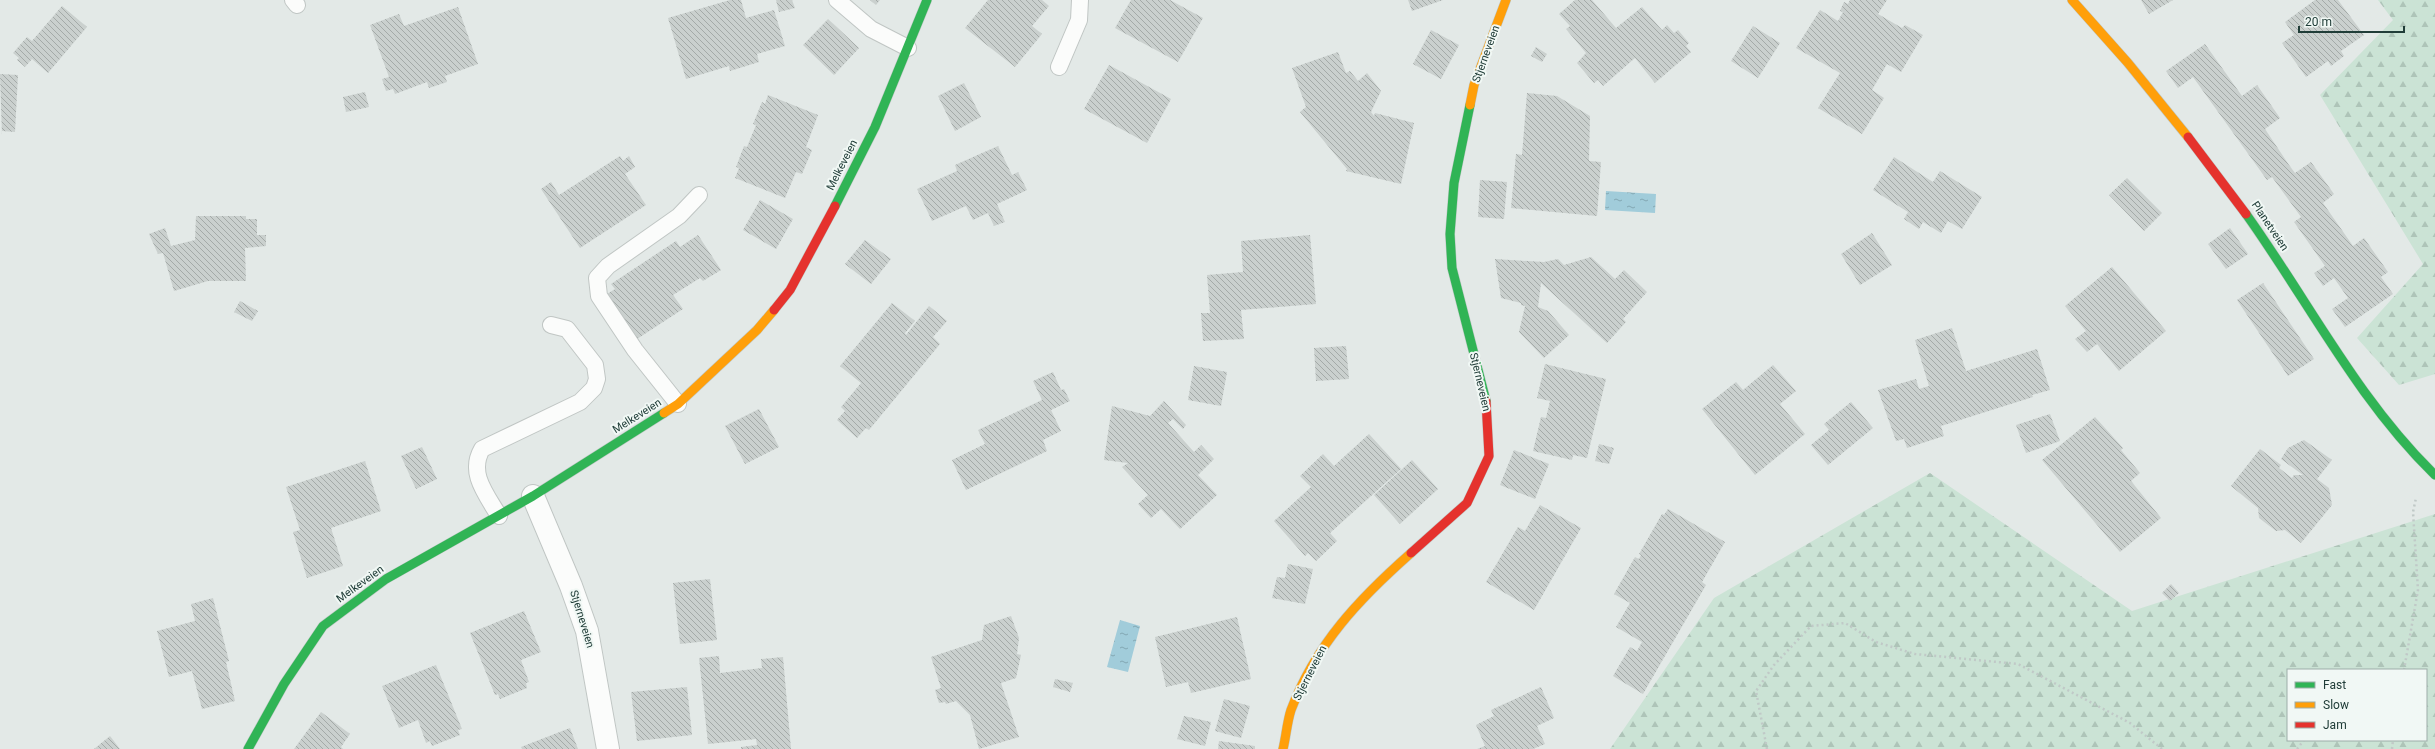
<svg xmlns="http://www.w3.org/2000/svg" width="2435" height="749" font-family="Roboto,sans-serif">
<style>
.forest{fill:url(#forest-firs);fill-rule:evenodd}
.water{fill:url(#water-ripples)}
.building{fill:url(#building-back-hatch)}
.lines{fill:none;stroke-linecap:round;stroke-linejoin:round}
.lane-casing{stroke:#c0c6c4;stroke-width:18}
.street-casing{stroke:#c0c6c4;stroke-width:24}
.fast-casing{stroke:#bec7c4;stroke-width:10}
.slow-casing{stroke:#bec7c4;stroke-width:10}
.jam-casing{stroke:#bec7c4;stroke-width:10}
.path{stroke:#c0c9c7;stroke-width:2.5;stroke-dasharray:2 3;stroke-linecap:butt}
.lane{stroke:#fbfcfb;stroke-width:16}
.street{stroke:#fbfcfb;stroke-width:22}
.fast{stroke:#30b455;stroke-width:9}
.slow{stroke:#ff9f0a;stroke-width:9}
.jam{stroke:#e5322d;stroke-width:9}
.labels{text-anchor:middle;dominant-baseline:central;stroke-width:4;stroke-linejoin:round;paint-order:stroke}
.street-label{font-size:11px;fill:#203d38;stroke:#f1f8f5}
</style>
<defs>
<pattern id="forest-firs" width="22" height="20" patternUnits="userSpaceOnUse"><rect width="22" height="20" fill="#cbe3d5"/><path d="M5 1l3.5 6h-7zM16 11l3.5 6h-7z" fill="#aec4b8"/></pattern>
<pattern id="water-ripples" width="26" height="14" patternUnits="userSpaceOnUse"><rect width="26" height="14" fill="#a1ccda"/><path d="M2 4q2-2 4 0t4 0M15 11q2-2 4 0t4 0" fill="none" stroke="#83a7b2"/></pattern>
<pattern id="building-back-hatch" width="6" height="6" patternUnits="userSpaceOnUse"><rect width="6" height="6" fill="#cad0ce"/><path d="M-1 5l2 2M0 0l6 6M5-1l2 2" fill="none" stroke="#a4aaa8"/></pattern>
</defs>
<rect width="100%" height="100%" fill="#e3e9e7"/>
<g class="forest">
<path d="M2378,0H2435V374L2399,385L2357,338L2423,264L2320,95L2393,20Z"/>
<path d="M1930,473L2132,611L2435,514V749H1610L1714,598ZM2288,670H2426V740H2288Z"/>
</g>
<g class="water">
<path d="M1606,191L1656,194L1655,213L1605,210Z"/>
<path d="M1120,620L1140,626L1128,672L1107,667Z"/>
</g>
<g class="building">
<path d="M730,0H741L746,18L774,10L785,46L757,54L759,62L730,71L729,66L686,79L668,18Z"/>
<path d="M776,0H792L795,8L779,12Z"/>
<path d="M870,0H880L876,5Z"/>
<path d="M988,0H1042L1049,6L1032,26L1042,34L1015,67L965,28Z"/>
<path d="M1131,0H1170L1203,18L1178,62L1115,28Z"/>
<path d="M1408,0H1443L1412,11Z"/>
<path d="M1575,0H1592L1616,28L1642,7L1662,30L1667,25L1674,33L1678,30L1689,43L1686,46L1691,52L1655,83L1635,58L1603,86L1598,80L1594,83L1577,63L1586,53L1566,29L1570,26L1559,14Z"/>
<path d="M1850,0H1887L1878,14L1902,28L1905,25L1923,35L1901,72L1887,64L1872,90L1884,98L1862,134L1818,108L1840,73L1796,48L1820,10L1838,21L1843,12L1840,11L1844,2L1848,4Z"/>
<path d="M2141,0H2173L2149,14Z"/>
<path d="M2315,0H2338L2364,35L2341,51L2344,56L2331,66L2328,61L2306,77L2282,43L2294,35L2285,22Z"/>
<path d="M62,6L87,27L48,73L32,59L25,67L17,60L19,58L13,53L27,37L32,41Z"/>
<path d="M458,7L478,64L445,76L447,82L429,88L427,82L395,94L393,89L386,91L382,79L389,77L370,25L399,14L404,26Z"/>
<path d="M828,19L859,48L834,75L803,45Z"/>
<path d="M1753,26L1780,43L1758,78L1731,61Z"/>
<path d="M1431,30L1459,45L1441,79L1413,64Z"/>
<path d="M2205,44L2242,96L2257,85L2280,118L2265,129L2289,165L2295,173L2311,162L2334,194L2323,203L2353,246L2364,238L2388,272L2381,277L2393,294L2345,327L2332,309L2348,298L2334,278L2323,286L2314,273L2325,266L2294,222L2301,217L2272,177L2267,180L2193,77L2178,88L2166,71Z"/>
<path d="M1536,47L1547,54L1542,62L1531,56Z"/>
<path d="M1338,52L1346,73L1350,71L1358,81L1367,73L1381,91L1371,112L1374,116L1375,113L1414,123L1401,184L1346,171L1347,169L1300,112L1306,107L1292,68Z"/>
<path d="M1109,65L1171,99L1147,143L1084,109Z"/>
<path d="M0,74L18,75L15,132L2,131V136Z"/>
<path d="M964,83L981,117L955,131L938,96Z"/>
<path d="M365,92L369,107L346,112L343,97Z"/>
<path d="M1527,93L1557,96L1590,116L1589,161L1601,162L1597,216L1511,208L1516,154L1522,155Z"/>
<path d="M768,95L818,115L806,147L812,150L802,174L796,172L785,198L735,178L739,168L736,167L744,146L747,147L756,125L753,124L762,102L765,104Z"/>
<path d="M998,146L1012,175L1018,172L1027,190L997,204L1005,222L994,226L988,213L973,220L966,206L932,221L917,189L957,171L955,165Z"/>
<path d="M620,156L623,161L629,156L635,167L625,174L646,205L580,248L541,189L551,182L559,195Z"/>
<path d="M1894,157L1933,182L1940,171L1982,197L1962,229L1948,221L1941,233L1923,222L1919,229L1904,219L1908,212L1873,190Z"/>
<path d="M2127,178L2162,213L2144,231L2109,195Z"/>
<path d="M1480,180L1507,182L1504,219L1478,217Z"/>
<path d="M760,200L793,219L776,249L743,230Z"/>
<path d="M196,216H246V219H257V235H266V246L245,248L246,281H208L174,291L163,253L158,254L149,234L165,228L171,246L195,240Z"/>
<path d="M2230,228L2248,254L2226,269L2208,244Z"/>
<path d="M1872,233L1892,265L1860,285L1841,254Z"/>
<path d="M698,235L721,270L703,281L700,278L673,295L683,309L637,339L607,294L615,289L611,284L676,241L680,247Z"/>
<path d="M1310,235L1316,304L1241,310L1244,339L1203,341L1201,313H1210L1207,275L1243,272L1241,241Z"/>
<path d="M865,240L891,259L871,284L845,264Z"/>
<path d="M1591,257L1615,279L1624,270L1647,292L1623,319L1626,322L1607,343L1541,283L1538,307L1548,311L1569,335L1544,358L1519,332L1525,306L1521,305V303L1501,298L1495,259L1544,262L1558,259L1564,265Z"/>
<path d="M2112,267L2166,331L2119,371L2097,344L2087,352L2075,339L2086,331L2065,306Z"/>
<path d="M2263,283L2314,359L2288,376L2237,300Z"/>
<path d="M240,301L258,311L252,321L234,312Z"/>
<path d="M892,303L915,321L905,333L906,335L929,306L947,321L933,337L940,344L869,430L866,428L857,438L837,420L845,411L841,407L861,383L840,366Z"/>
<path d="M1952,328L1966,371L2037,349L2050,390L2032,395L2033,397L1941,426L1944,436L1907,448L1904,439L1896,441L1878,390L1916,379L1919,389L1929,386L1915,340Z"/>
<path d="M1346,346L1349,379L1316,381L1314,348Z"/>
<path d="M1545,364L1606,379L1587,458L1573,455L1572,460L1533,451L1541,417L1546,418L1550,401L1537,398Z"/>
<path d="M1773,365L1796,391L1780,404L1805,434L1755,475L1702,409L1736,382L1743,390Z"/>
<path d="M1194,366L1227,372L1221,406L1188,400Z"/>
<path d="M1053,372L1061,390L1064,389L1070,401L1051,410L1061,431L1043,440L1047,451L966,490L952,460L985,444L978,430L1042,400L1033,381Z"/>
<path d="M1164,401L1186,425L1183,429L1173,419L1168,423L1194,452L1201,445L1214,459L1198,475L1217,495L1180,529L1161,509L1151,518L1138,504L1148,495L1122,467L1128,463L1104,460L1112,406L1150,416Z"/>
<path d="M1851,402L1873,428L1828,465L1811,445L1829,430L1824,424Z"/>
<path d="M759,409L779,447L745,464L725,426Z"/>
<path d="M2050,414L2060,441L2026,453L2016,425Z"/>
<path d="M2095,417L2123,448L2121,450L2140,473L2131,481L2161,518L2120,552L2042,460Z"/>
<path d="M1369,434L1401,469L1330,533L1337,541L1316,561L1308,553L1305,556L1274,521L1311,487L1300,476L1323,454L1334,466Z"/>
<path d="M2304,440L2332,460L2317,479L2329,488L2332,505L2301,543L2285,530L2276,531L2259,518L2258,508L2231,486L2260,449L2281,465L2279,468L2292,478L2294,475H2303L2281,459L2288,448Z"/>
<path d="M1599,444L1614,448L1609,464L1595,461Z"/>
<path d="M422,447L437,479L416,489L401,456Z"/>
<path d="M1514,450L1549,464L1535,499L1500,485Z"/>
<path d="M1412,460L1438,489L1400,524L1374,495Z"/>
<path d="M365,461L381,511L331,528L343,566L307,578L293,532L300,530L286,487Z"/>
<path d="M1540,505L1581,528L1534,610L1486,582L1518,527L1525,531Z"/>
<path d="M1668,509L1725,542L1702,582L1706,585L1643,694L1613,676L1630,647L1637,651L1642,642L1616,627L1630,603L1614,594L1635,557L1639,559L1641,555L1639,554L1662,514L1664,515Z"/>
<path d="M1288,564L1313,569L1305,604L1272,598L1277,577L1285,578Z"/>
<path d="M710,579L717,640L680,644L673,583Z"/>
<path d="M2171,584L2179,593L2170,601L2162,593Z"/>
<path d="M213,598L229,661L226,662L235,701L202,709L192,671L169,677L157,631L195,621L191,604Z"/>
<path d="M524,611L541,652L521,660L529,682L526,683L527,688L500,699L498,694L495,695L470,633Z"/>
<path d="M1011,616L1019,638L1017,654L1021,655L1016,678L1001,683L1019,737L979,749L970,715L956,701L946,704L945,702L939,703L935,690L941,688L931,657L982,640L984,625Z"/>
<path d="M1237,617L1251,679L1191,693L1188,682L1166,687L1155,637Z"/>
<path d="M719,656L720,673L762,668L761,659L783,657L791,749H741V747L757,745L756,739L708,744L699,658Z"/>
<path d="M436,665L462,729L458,730L460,735L432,746L430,741L426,743L418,720L399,728L382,686Z"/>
<path d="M1055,679L1073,683L1070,692L1053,687Z"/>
<path d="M687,687L692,735L637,741L631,692Z"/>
<path d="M1541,687L1554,718L1537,726L1545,744L1533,749H1477L1485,746L1476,725L1494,716L1491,710Z"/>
<path d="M1224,699L1250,706L1241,738L1215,731Z"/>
<path d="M321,712L350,734L341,747L343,749H294Z"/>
<path d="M1184,716L1211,722L1205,746L1177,739Z"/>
<path d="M570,728L578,749H522L521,747Z"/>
<path d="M110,736L120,749H94Z"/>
<path d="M1219,741L1255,746V749H1218Z"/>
</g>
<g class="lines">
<defs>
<g id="lane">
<path d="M293,0L297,5"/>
<path d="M837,0L871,29L908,48"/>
<path d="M1059,67L1079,20L1080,0"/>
<path d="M678,404L635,350L599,296L597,278L608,266L679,216L699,195"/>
<path d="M499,516C486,494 468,473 482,449L580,402L594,388L597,379L595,365L567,329L551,325"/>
</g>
<path id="street" d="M533,496L571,586L587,631L608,749"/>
<g id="fast">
<path d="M1470,105L1454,183L1450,234L1452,268L1486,401"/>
<path d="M835,206L875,127L927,0"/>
<path d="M2246,214C2309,302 2357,399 2435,475"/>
<path d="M248,749L284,684L323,626L386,579L533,496L664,413"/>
</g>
<g id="slow">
<path d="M2072,0L2128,63L2188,137"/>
<path d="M1470,105L1474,85L1506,0"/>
<path d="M664,413L678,404L757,330L774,310"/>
<path d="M1283,749C1286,737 1287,722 1291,710C1316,644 1359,599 1411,553"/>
</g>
<g id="jam">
<path d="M2188,137L2246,214"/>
<path d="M774,310L790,290L835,206"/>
<path d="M1411,553L1467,503L1489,456L1486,401"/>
</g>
</defs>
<use href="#lane" class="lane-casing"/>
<use href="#street" class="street-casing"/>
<use href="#fast" class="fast-casing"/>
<use href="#slow" class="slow-casing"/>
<use href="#jam" class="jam-casing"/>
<g class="path">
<path d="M2404,670L2418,590L2413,512L2416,498"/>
<path d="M1767,749L1756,691L1774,665L1811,626L1845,623L1876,642L1915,654L2018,664L2130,723L2162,749"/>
<path d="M2297,749L2304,740"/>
<path d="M2392,749L2393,740"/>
</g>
<use href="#lane" class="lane"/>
<use href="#street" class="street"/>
<use href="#fast" class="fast"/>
<use href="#slow" class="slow"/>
<use href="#jam" class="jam"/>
</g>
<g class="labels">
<g class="street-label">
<text transform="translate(1486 54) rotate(-70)">Stjerneveien</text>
<text transform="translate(842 165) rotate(-63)">Melkeveien</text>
<text transform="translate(2270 226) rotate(56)">Planetveien</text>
<text transform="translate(1480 382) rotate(77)">Stjerneveien</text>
<text transform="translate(637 416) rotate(-32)">Melkeveien</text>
<text transform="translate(360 584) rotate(-36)">Melkeveien</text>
<text transform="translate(582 619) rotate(73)">Stjerneveien</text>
<text transform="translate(1310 673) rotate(-63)">Stjerneveien</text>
</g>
</g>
<rect x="2287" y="669" width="140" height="72" fill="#f1f8f5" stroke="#9dada9"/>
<rect x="2295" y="682" width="20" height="6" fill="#30b455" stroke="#9dada9"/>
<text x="2323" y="689" font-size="12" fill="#203d38">Fast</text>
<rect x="2295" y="702" width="20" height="6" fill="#ff9f0a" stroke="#9dada9"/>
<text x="2323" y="709" font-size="12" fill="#203d38">Slow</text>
<rect x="2295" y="722" width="20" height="6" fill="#e5322d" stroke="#9dada9"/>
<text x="2323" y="729" font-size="12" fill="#203d38">Jam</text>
<path d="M2299 26v6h105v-6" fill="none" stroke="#203d38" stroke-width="2"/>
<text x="2305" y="26" font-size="12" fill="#203d38" stroke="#f1f8f5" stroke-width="3" paint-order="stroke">20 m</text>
</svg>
